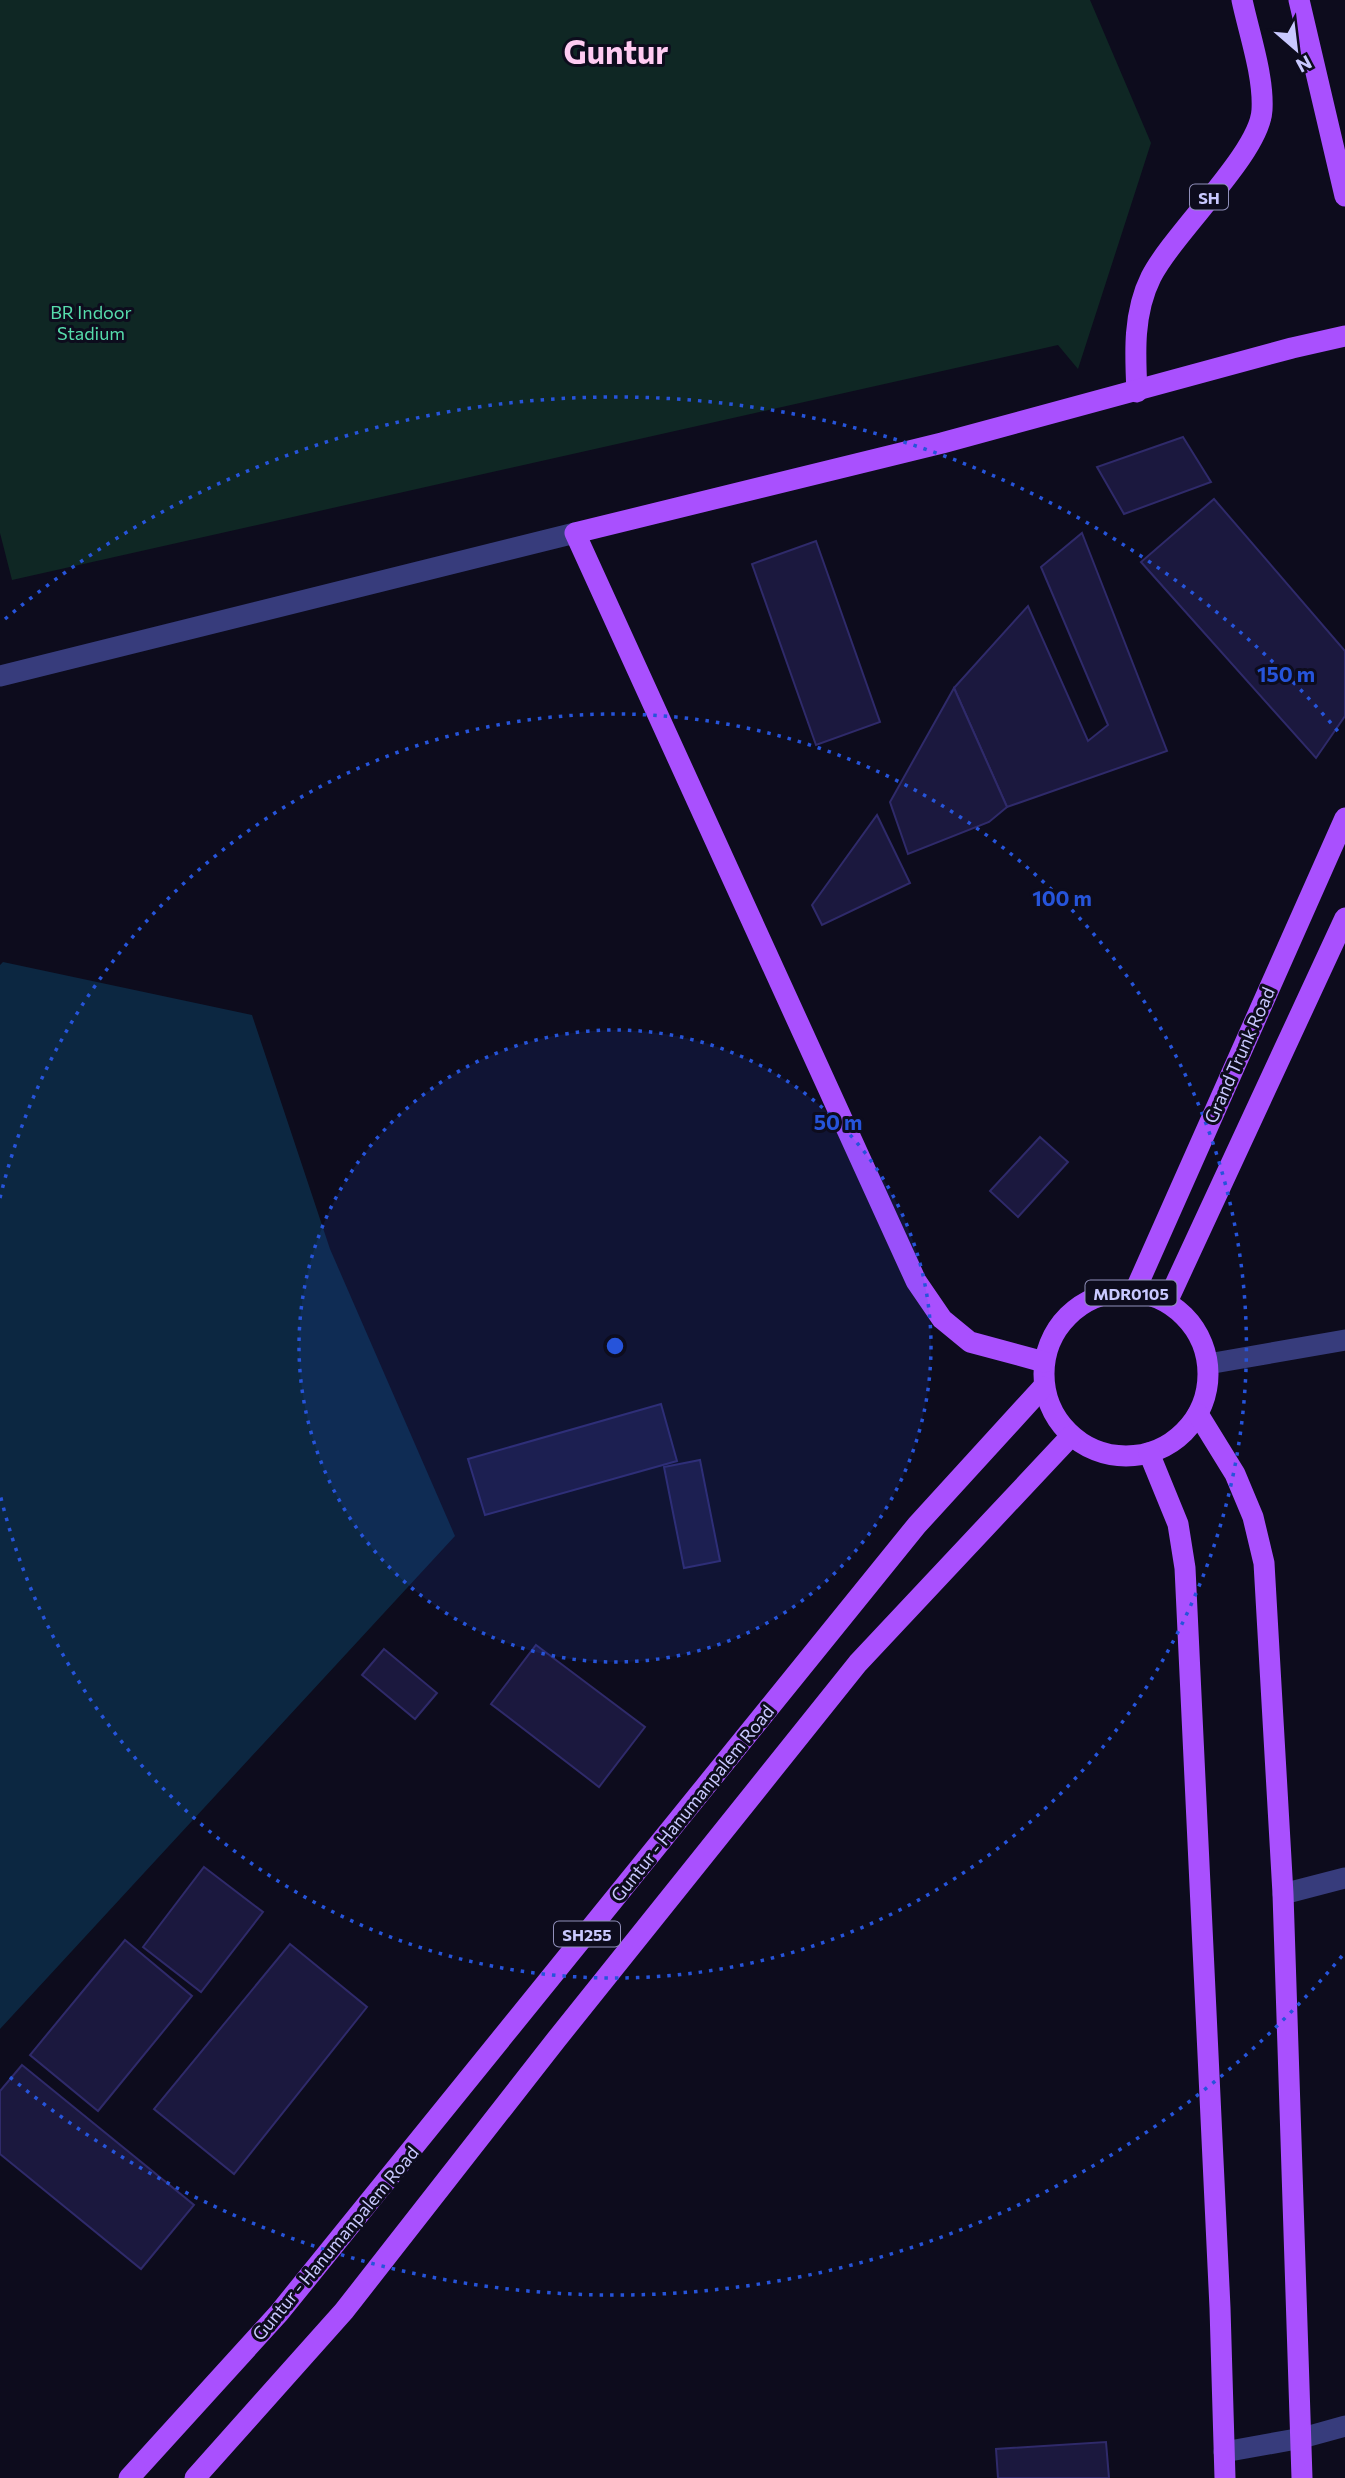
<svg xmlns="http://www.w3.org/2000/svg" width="1345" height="2478" font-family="Commissioner,sans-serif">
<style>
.green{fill:#0f2724}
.water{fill:#0c2741}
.building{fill:#1b183e;stroke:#2f2a6a;stroke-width:2}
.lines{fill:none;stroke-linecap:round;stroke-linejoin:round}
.minor{stroke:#373c7c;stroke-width:21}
.major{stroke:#a950fe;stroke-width:21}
.ring{fill:none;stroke:#2654da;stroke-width:3.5;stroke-dasharray:3.5 7}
.labels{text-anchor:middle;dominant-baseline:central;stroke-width:6;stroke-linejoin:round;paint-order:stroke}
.shield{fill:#0d0c1d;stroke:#9190bb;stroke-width:2}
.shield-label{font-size:16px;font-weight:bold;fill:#c9c9ff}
.park-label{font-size:18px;fill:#56ddac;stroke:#0d0c1d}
.street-label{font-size:18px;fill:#c9c9ff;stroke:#0d0c1d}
.town-label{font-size:32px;font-weight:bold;fill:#ffcbf2;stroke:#0d0c1d}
.centre{fill:#2654da;stroke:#0d0c1d;stroke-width:3.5}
.ring-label{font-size:21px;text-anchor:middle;font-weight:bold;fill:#2654da;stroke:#0d0c1d;stroke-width:6;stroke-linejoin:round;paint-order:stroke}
</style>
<rect width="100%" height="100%" fill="#0d0c1d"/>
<path class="green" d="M0,0H1090L1151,143L1078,369L1058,345L12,580L0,533Z"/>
<path class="water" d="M3,962L252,1015L330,1249L455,1536L0,2029V965Z"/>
<g class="building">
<path d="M1183,437L1211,482L1124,514L1097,467Z"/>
<path d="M1214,499L1345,651V716L1316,758L1141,562Z"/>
<path d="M1082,533L1167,751L1007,807L954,688L1028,606L1088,741L1108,725L1041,567Z"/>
<path d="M816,541L880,722L816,745L752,564Z"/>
<path d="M954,688L1007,807L989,822L908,854L890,802Z"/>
<path d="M877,815L910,883L822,925L812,905Z"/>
<path d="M1040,1137L1068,1162L1018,1217L990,1191Z"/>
<path d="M661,1404L677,1461L485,1515L468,1459Z"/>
<path d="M700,1460L720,1561L684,1568L664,1467Z"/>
<path d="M536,1645L645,1727L599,1787L491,1704Z"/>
<path d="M384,1649L437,1693L415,1719L362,1675Z"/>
<path d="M204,1867L263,1912L201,1992L143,1947Z"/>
<path d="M125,1940L192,1996L98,2111L30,2055Z"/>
<path d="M290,1944L367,2007L234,2174L154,2109Z"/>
<path d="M22,2065L194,2205L141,2269L0,2154V2091Z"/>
<path d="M1106,2442L1109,2478H998L996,2449Z"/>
</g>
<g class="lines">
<g class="minor">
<path d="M0,676L575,533"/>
<path d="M1208,1364L1345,1340"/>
<path d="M1283,1894L1345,1878"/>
<path d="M1224,2452L1302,2438L1345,2426"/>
</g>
<g class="major">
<path d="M1299,0L1345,196"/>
<path d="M1137,392C1135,353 1133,313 1151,277C1174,232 1260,153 1262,110C1264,76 1249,33 1242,0"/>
<circle cx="1126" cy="1374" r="82"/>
<path d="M1134,1293L1345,818"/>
<path d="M1167,1302L1345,918"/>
<path d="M1044,1362L970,1342L942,1319L916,1281L575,533L942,443L1292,348L1345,336"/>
<path d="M1198,1414L1235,1474L1253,1517L1264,1563L1283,1894L1302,2478"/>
<path d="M1149,1453L1178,1524L1185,1568L1220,2308L1225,2478"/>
<path d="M129,2478L279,2313L917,1525L1043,1387"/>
<path d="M195,2478L344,2311L556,2040L858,1663L1071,1436"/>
</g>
</g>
<circle cx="615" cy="1346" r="316" fill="#2654da" fill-opacity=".12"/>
<g class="ring">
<circle cx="615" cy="1346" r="316"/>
<path d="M0 1198A632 632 0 1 1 0 1494"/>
<path d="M1342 1956A949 949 0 0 1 5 2073M5 619A949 949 0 0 1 1342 736"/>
</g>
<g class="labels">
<g class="shield">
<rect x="1190" y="184.5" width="38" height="25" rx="5"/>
<rect x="1085.5" y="1280.5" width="91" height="25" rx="5"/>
<rect x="554" y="1921.5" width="66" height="25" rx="5"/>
</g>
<g class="shield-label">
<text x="1209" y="197">SH</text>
<text x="1131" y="1293">MDR0105</text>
<text x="587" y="1934">SH255</text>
</g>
<g class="park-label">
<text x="91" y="312">BR Indoor<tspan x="91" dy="21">Stadium</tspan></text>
</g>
<g class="street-label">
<text transform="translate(1239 1055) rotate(-66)">Grand Trunk Road</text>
<text transform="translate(692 1803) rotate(-51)">Guntur - Hanumanpalem Road</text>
<text transform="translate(335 2243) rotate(-50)">Guntur - Hanumanpalem Road</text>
</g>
<g class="town-label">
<text x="616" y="51">Guntur</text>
</g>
</g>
<circle cx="615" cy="1346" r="10" class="centre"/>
<g class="ring-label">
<text x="1286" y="682">150 m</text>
<text x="1062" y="906">100 m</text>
<text x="838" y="1130">50 m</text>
</g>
<g transform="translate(1296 49) rotate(152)" stroke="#0d0c1d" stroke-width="5" paint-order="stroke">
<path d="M0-5L12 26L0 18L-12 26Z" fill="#c9c9ff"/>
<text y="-10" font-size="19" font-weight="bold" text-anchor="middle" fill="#c9c9ff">N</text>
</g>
</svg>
